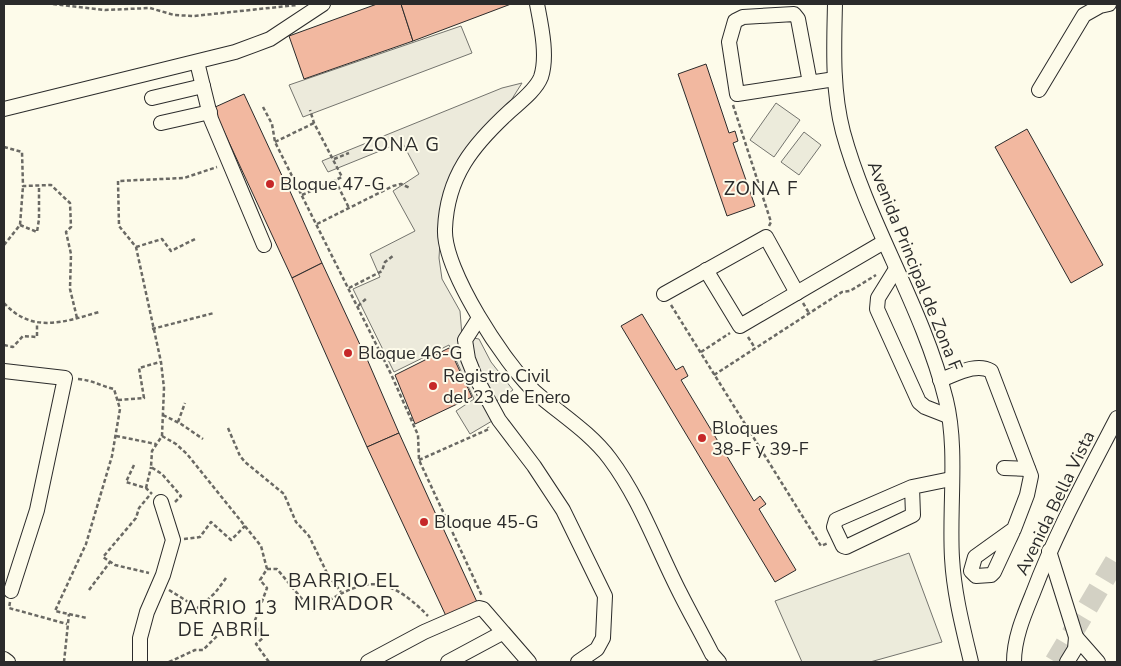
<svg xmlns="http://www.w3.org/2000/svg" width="1121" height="666" font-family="'Nunito Sans',sans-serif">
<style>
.pitch{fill:#ecebdb;stroke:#74746e}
.parking{fill:#eceadb;stroke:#74746e}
.building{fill:#f2b8a0;stroke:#2b2b2b}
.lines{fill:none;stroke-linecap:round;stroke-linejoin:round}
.highway-tunnel{stroke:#d3d1c4;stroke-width:21;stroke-dasharray:21 11;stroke-linecap:butt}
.minor-casing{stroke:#2b2b2b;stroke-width:16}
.path{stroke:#6a6964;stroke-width:2.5;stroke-dasharray:4 2.5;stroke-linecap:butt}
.minor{stroke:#fdfbea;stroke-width:14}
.poi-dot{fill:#c62828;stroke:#fdfbea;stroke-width:2}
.labels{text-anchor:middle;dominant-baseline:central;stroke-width:4;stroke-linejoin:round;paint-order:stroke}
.poi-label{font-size:18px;fill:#2b2b2b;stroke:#fdfbea;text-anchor:start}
.street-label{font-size:18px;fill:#2b2b2b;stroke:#fdfbea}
.neighbourhood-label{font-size:19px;letter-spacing:1px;fill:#2b2b2b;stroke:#fdfbea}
.quarter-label{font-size:20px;letter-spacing:1px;fill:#2b2b2b;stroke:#fdfbea}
</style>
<rect width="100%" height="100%" fill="#fdfbea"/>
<g class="pitch">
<path d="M776,103L800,120L774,157L750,140Z"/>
<path d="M804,132L821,145L799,175L781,162Z"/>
<path d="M909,553L942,642L870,662H802L775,601Z"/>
</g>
<g class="parking">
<path d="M461,26L472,53L303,117L289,85Z"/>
<path d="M522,83L510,102L490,124L441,226L439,258L442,279L460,311L462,336L479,339L491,362L513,390L492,404V421L470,434L456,411L474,399L449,345L394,372L353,289L380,277L370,254L415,231L393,191L419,174L402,142L328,172L322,161L502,88Z"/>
</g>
<g class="building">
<path d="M377,4H401L413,41L304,79L289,36Z"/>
<path d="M401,4H511L413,41Z"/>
<path d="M706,64L729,133L735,131L738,141L733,143L755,206L727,216L678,74Z"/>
<path d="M244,94L284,180L289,178L294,187L289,189L322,263L292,278L213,108Z"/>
<path d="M1027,129L1103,265L1071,283L995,147Z"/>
<path d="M322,263L362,349L367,347L372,357L367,359L399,433L367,447L292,278Z"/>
<path d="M642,314L676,370L683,366L688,376L681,380L754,501L760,496L766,504L759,509L796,570L775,582L621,326Z"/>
<path d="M449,348L472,397L415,424L395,375Z"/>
<path d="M399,433L438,519L443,516L448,526L443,528L477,602L446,616L367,447Z"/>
</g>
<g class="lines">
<path class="highway-tunnel" d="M1055,662L1117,558"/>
<defs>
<g id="minor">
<path d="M537,4C541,25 548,56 541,77C536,90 520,102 510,111C473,145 447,176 445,229C443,270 505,364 535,392C560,414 590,432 610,459C640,499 657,548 680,593C690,613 702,634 712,654L719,662"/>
<path d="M835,4C834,46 832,90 843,132C868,224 923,307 946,400C958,449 949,507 952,558C954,594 963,628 971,662"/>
<path d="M197,62L211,119L264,245"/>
<path d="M810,83L798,19L794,14L743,17L735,21L729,42L737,94L835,79"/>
<path d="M1039,90L1084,15L1100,6L1109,4"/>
<path d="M152,98L203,86"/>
<path d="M4,109L235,52L270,39L323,4"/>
<path d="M161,123L210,112"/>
<path d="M896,269L878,298L877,309L919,402L925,407L948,416"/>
<path d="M706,270L740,326L884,242"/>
<path d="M664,294L766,237L797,293"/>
<path d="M479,318L465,340L468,359L474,374L499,420L534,466L563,510L605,596L603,638L597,649L578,662"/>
<path d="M4,371L65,378L37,510L11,591"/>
<path d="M940,380C955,375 976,362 991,371L1031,476L1027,495L1014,529L994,572L991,575L976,576L971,571L975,557L1014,529"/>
<path d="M1004,468L1028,469"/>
<path d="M912,487L913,515L846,547L843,546L834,527L836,520L912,487L951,479"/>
<path d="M1049,551L1076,637L1075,649L1067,662"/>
<path d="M1076,637L1098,662"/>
<path d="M4,659L8,662"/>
<path d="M140,662V638L147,612L163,575L173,540L161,502"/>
<path d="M368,662L424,632L479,608L483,609L529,662"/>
<path d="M448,662L502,633"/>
<path d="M1014,662C1014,638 1024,615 1033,593C1056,532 1087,476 1117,418"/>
</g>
</defs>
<use href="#minor" class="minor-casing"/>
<g class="path">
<path d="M53,4L105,10L150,8L174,15L194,16L297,5"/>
<path d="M733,105L771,222L769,226"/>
<path d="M263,107L272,124L275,142L391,374L418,435L419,460L482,596"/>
<path d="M275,142L314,123"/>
<path d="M4,147L22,152L23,186L51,185L70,203L71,227L66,232L71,254L70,289L77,318"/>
<path d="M334,159L349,153"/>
<path d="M335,180L349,208"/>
<path d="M302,195L342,177L314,123L310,110"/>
<path d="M317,224L393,186L401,184L410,188"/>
<path d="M20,225L37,232L39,219V186"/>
<path d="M4,245L20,225L23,186"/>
<path d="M136,247L162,239L171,251L195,239"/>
<path d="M349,288L382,271L385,262L393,256"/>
<path d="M4,303C32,334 64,322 99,312"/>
<path d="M803,303L809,313"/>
<path d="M671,305L821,546L828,543"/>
<path d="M358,306L367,298"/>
<path d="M152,329L214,313"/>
<path d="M748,337L755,348"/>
<path d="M4,345L13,347L23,336L37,337V324"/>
<path d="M701,352L730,333"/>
<path d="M714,375L842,292L850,291L876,275"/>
<path d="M78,379C92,380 101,386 114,389L120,409L112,456L86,544L55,611L87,618"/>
<path d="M118,400L144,398L139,368L160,362"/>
<path d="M163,415L181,424L203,439"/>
<path d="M178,422L185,403"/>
<path d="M228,428L240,456L245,462L284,494L296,522L309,536L328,575L341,592"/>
<path d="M116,436L156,444"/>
<path d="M162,436L176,444L187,454L261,546L267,569L260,580L267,588L254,623L264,637L256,644L269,662"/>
<path d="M419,460L489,429L488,427"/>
<path d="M134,465L126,482L146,488L152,494"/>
<path d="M146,488L151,467"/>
<path d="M149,496L139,508L136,518L103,557L115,565L149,573"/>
<path d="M175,502L181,496L162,474L151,467L152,451L162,436L164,388L161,362L136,247L119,226L118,181L184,178L217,167"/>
<path d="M184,539L200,537L211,522L231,540L245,526"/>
<path d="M267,569H277L312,611C362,579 383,570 428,616"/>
<path d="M89,590L110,562"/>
<path d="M169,590L198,608L215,593L226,578"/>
<path d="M10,602L9,608L67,624"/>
<path d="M64,662L69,614"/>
<path d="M169,662L195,650H203L217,636"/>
</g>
<use href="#minor" class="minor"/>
</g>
<g class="poi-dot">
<circle cx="270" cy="184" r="5"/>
<circle cx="348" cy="353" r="5"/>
<circle cx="433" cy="386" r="5"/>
<circle cx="702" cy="438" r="5"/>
<circle cx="424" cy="522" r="5"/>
</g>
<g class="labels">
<g class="poi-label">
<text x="280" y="184">Bloque 47-G</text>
<text x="358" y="353">Bloque 46-G</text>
<text x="443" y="376">Registro Civil<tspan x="443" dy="21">del 23 de Enero</tspan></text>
<text x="712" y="428">Bloques<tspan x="712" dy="21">38-F y 39-F</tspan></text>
<text x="434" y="522">Bloque 45-G</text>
</g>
<g class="street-label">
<text transform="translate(915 266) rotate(68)">Avenida Principal de Zona F</text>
<text transform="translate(1055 503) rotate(-64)">Avenida Bella Vista</text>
</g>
<g class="neighbourhood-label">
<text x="401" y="145">ZONA G</text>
<text x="761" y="189">ZONA F</text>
<text x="224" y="608">BARRIO 13<tspan x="224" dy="22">DE ABRIL</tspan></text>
</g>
<g class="quarter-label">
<text x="344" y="580">BARRIO EL<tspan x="344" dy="23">MIRADOR</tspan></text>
</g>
</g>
<rect width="1121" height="666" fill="none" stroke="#2b2b2b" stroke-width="10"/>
</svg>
